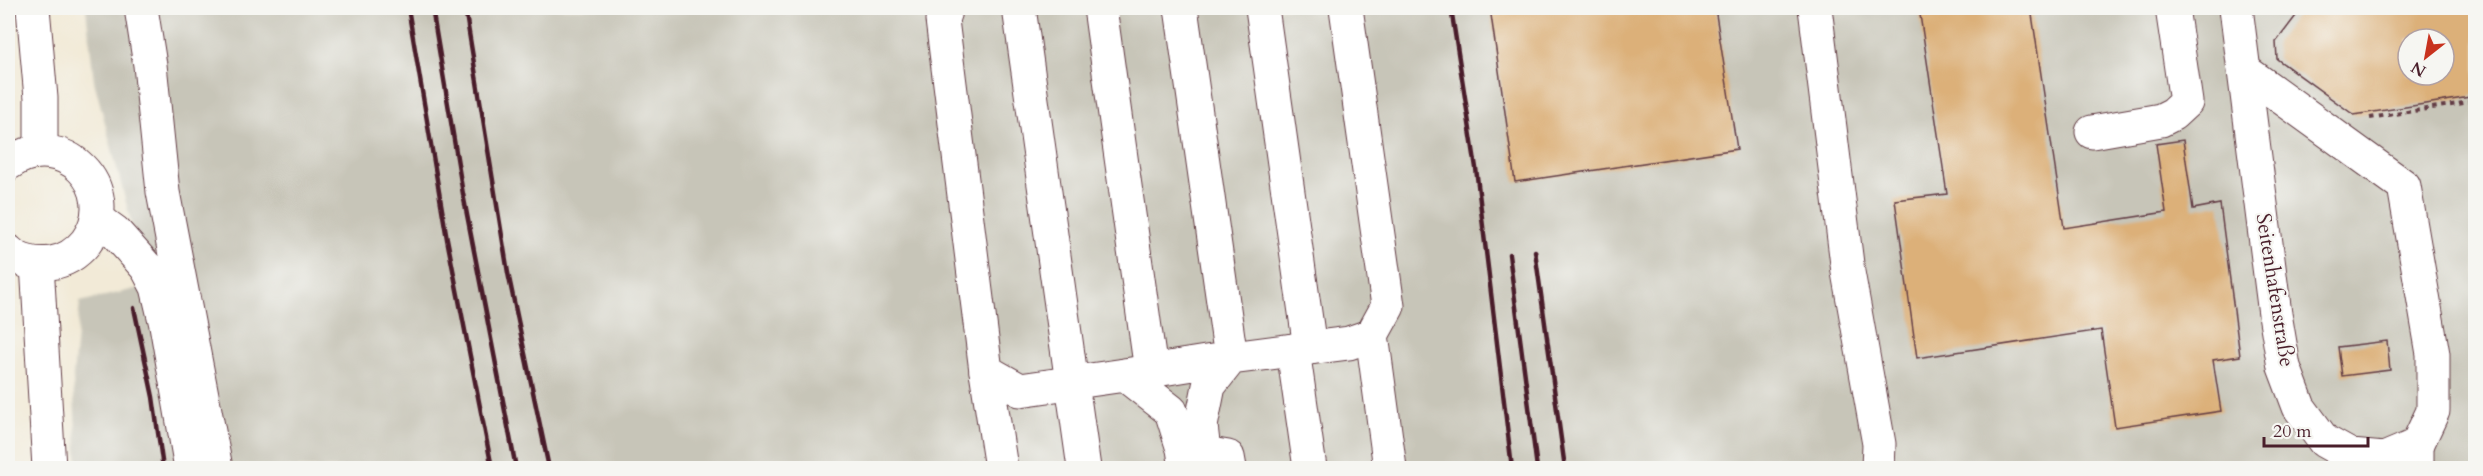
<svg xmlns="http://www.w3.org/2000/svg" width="2483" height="476" font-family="Cardo,serif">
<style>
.industrial{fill:#c7c5b8;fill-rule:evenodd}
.building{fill:#dcb079;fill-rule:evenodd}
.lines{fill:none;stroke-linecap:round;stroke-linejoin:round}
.minor-casing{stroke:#633d45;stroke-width:35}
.path{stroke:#633d45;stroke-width:4;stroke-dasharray:4.5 4.5;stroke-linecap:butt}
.minor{stroke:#fff;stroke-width:33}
.rail{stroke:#4a1f2b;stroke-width:4.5}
.labels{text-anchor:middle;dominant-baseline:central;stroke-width:4.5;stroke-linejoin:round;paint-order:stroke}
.street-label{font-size:21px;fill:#4a1f2b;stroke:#f6f6f2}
</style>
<rect width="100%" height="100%" fill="#f6f6f2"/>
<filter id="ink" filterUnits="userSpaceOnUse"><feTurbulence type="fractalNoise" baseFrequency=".0167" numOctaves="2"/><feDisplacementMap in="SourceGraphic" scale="12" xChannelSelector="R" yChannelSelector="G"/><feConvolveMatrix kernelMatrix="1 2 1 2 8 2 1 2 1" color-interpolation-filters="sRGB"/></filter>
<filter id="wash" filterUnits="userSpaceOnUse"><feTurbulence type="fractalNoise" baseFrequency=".008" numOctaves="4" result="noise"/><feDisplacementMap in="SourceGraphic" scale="24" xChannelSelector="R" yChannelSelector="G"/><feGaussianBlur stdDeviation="1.35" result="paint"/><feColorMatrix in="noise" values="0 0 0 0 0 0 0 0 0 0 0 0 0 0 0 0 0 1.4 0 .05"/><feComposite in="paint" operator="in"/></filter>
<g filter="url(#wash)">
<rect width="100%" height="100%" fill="#f2ead7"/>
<path class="industrial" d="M86,8H2475L2476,466L2475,468H78L73,377L80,302L148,286L94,81ZM2408,39H2444V75H2408Z"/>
<g id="blocks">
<g class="building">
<path d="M1490,8H1715L1737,149L1515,182Z"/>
<path d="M1919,8H2031L2064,228L2166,212L2156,144L2183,140L2193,209L2220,204L2240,356L2213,360L2221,411L2115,427L2101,330L1917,358L1895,200L1947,194Z"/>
<path d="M2302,8H2476V91L2470,97L2354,115L2277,59L2276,42ZM2408,39H2444V75H2408Z"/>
<path d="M2387,341L2390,370L2342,376L2338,347Z"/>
</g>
</g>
</g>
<g filter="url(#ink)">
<use href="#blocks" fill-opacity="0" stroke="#633d45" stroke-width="1.5"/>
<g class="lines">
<defs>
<g id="minor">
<path d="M33,8L41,98V151"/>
<path d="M141,8L150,65L163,192L216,468"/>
<path d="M946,8L942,20L986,371L1020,390L1125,375L1171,411L1183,449L1186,468"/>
<path d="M1019,8L1084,468"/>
<path d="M1100,8L1151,371"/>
<path d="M1262,8L1310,348"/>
<path d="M1815,8L1848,272L1879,444L1878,468"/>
<path d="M2236,8L2275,314L2284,367L2299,407L2324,441L2351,456L2384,459L2417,445V468"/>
<path d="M2245,71L2404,186L2433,354V411L2417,445"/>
<path d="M2092,132L2161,120L2173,114L2186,102L2172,8"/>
<path d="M8,164C61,125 125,189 86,242C77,253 65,261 51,263C36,265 19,262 8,251"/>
<path d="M97,219L115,232L147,268L157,287L166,325L191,468"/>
<path d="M37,264L49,468"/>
<path d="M1372,335L1390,468"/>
<path d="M1293,350L1310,468"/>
<path d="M986,371L1001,468"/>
<path d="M1125,375L1231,358L1181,8"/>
<path d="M1204,453L1228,457L1230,468"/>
<path d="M1206,468L1201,426L1209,386L1231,358L1349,343L1372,335L1388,306L1346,8"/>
</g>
</defs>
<use href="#minor" class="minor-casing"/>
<path class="path" d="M2370,118L2476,101"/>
<use href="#minor" class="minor"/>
<g class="rail">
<path d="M408,8L447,239L492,468"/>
<path d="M432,8L463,194L516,468"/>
<path d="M465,8L508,273L549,468"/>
<path d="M1451,8L1476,168L1512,468"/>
<path d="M1535,251L1565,468"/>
<path d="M1509,254L1537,468"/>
<path d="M134,308L153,397L163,468"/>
</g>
</g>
</g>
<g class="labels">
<g class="street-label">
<text transform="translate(2275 290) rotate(81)">Seitenhafenstraße</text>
</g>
</g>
<rect width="2483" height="476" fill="none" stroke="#f6f6f2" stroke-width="30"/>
<g transform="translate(2426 57) rotate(211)"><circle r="28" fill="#f6f6f2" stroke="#b1a0a2" stroke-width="1.5"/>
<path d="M0-4.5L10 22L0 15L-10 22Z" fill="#c8321e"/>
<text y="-9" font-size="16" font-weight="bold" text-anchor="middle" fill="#4a1f2b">N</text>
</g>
<path d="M2264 437v9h104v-9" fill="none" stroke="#4a1f2b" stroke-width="3"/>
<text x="2273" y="437" font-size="18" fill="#4a1f2b" stroke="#f6f6f2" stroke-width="4.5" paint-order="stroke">20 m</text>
</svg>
